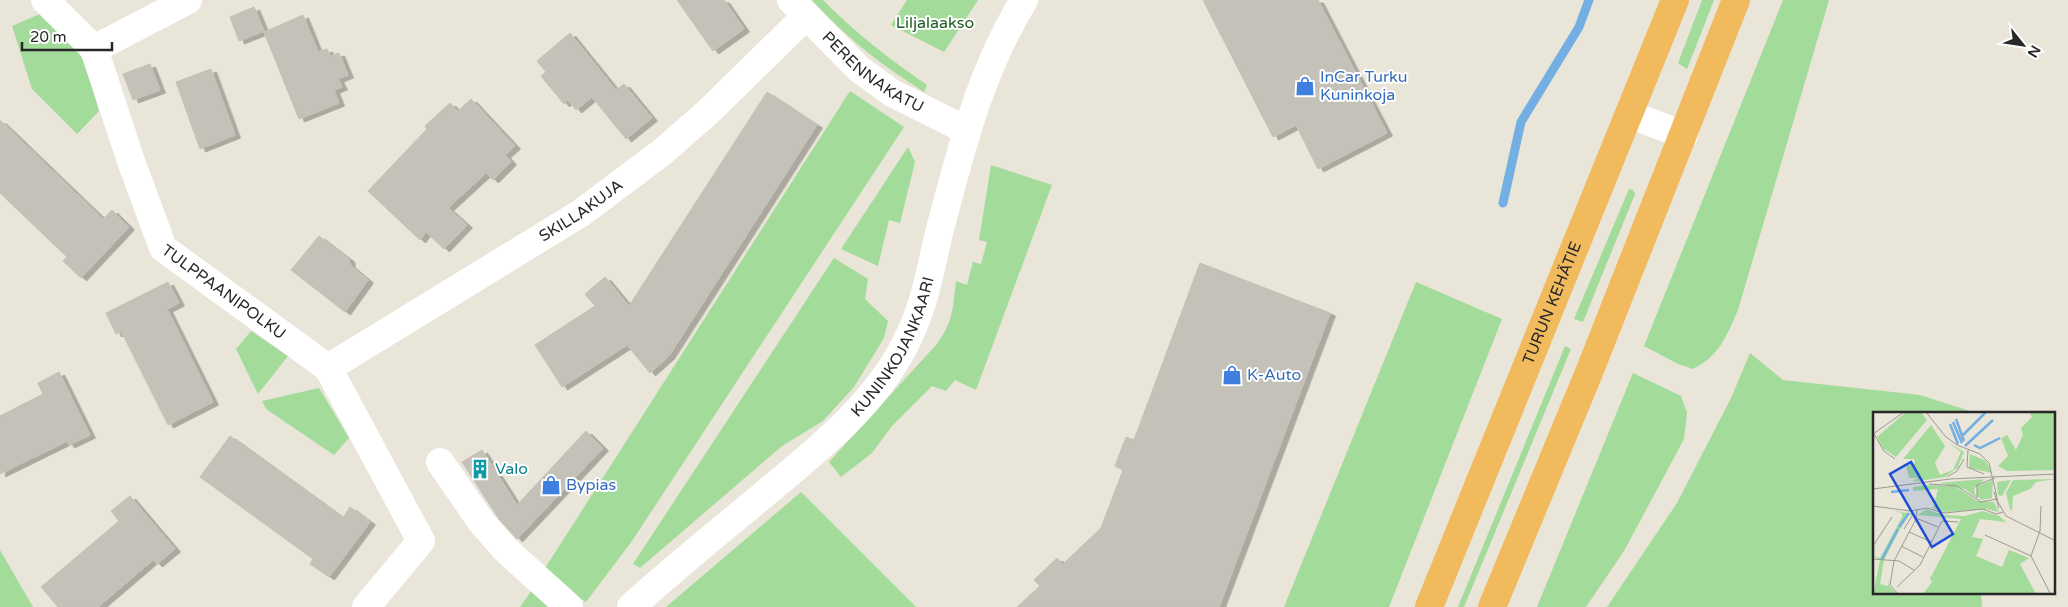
<svg xmlns="http://www.w3.org/2000/svg" width="2068" height="607" font-family="'Varela Round',sans-serif">
<style>
.green{fill:#a3db9a}
.lines{fill:none;stroke-linecap:round;stroke-linejoin:round}
.stream{stroke:#74afe3;stroke-width:9}
.building{fill:#c4c1b9;stroke:#c3c1b4;filter:url(#shadow)}
.minor{stroke:#fff;stroke-width:28}
.highway{stroke:#f0ba5d;stroke-width:28}
.labels{text-anchor:middle;dominant-baseline:central;stroke-width:4;stroke-linejoin:round;paint-order:stroke}
.park-label{font-size:16px;fill:#1f5c1f;stroke:#fff}
.street-label{font-size:16px;fill:#272727;stroke:#fff}
.shop-label{font-size:16px;fill:#366cbe;stroke:#fff;text-anchor:start}
.culture-label{font-size:16px;fill:#0d838f;stroke:#fff;text-anchor:start}
.inset-river{fill:none;stroke:#74afe3;stroke-width:2.5}
.inset-road{fill:none;stroke:#9b9992;stroke-width:1}
.view{fill:#1d4ed8;fill-opacity:0.15;stroke:#1d4ed8;stroke-width:2.5}
.inset-edge{fill:none;stroke:#272727;stroke-width:2.5}
</style>
<defs>
<filter id="shadow"><feDropShadow dx="5.5" dy="3" stdDeviation="0" flood-color="#0004"/></filter>
</defs>
<rect width="100%" height="100%" fill="#e9e5d9"/>
<g class="green">
<path d="M812,0H823C855,33 890,59 927,85L924,92C879,63 848,39 812,0Z"/>
<path d="M907,0H978L944,52L891,25Z"/>
<path d="M1702,0H1714L1687,69L1678,63Z"/>
<path d="M1783,0H1829L1738,310C1726,337 1720,355 1693,369L1678,364L1644,346Z"/>
<path d="M40,14L80,54L89,74L99,111L77,134L32,89L12,26Z"/>
<path d="M850,91L904,127L632,541L586,602L542,573Z"/>
<path d="M908,147L915,162L900,223L889,220L878,266L841,249Z"/>
<path d="M991,165L1052,185L976,390L955,380L946,391L932,386L892,426L872,453L841,477L829,462L936,345C953,323 953,308 956,281L967,285L973,262L981,264L987,242L979,240Z"/>
<path d="M1629,189L1633,190L1635,194L1583,322L1574,319Z"/>
<path d="M834,258L868,279L865,299L888,321L884,338L854,387L823,421L782,446L640,568L633,564Z"/>
<path d="M1416,282L1502,319L1389,607H1284Z"/>
<path d="M251,331L288,356L258,394L236,349Z"/>
<path d="M1565,346L1571,349L1464,607H1458Z"/>
<path d="M1750,353L1783,380L1920,395L1976,413H1874V593H1981L1982,607H1607L1677,503L1731,398Z"/>
<path d="M1633,373L1681,396L1687,413L1684,439L1624,551L1586,607H1537Z"/>
<path d="M319,388L349,438L334,455L266,409L262,401Z"/>
<path d="M801,492L916,607H666Z"/>
<path d="M0,550L33,607H0Z"/>
<path d="M536,584L557,607H520Z"/>
</g>
<g class="lines">
<path class="stream" d="M1503,203L1521,122L1579,27L1589,0"/>
</g>
<g class="building">
<path d="M677,0H724L744,29L713,51Z"/>
<path d="M1203,0H1318L1387,133L1318,169L1296,125L1273,137Z"/>
<path d="M254,7L264,31L239,41L230,17Z"/>
<path d="M303,15L318,52L327,49L330,56L339,53L348,75L338,79L342,87L334,90L339,103L299,119L264,32Z"/>
<path d="M570,33L616,90L624,84L652,118L626,139L592,97L576,110L568,100L564,104L541,76L546,72L537,61Z"/>
<path d="M150,64L160,90L133,100L123,74Z"/>
<path d="M211,69L235,135L200,149L176,82Z"/>
<path d="M767,92L817,125L669,356L650,373L627,345L562,387L535,345L595,306L585,294L605,277L629,306Z"/>
<path d="M471,99L515,146L505,155L511,162L493,180L486,173L448,208L467,225L444,249L426,232L420,240L368,191L427,129L425,126L450,103L458,111Z"/>
<path d="M0,120L103,219L112,210L129,227L81,278L63,261L67,257L0,193Z"/>
<path d="M319,236L349,259L350,265L368,280L345,312L291,270Z"/>
<path d="M1200,263L1330,313L1219,607H1017L1040,586L1034,580L1057,558L1063,564L1101,528L1123,470L1115,466L1126,437L1134,440Z"/>
<path d="M168,282L179,303L167,309L213,402L168,425L121,331L116,334L106,313Z"/>
<path d="M59,372L90,435L69,445L67,441L0,474V416L43,394L38,383Z"/>
<path d="M586,431L603,448L517,539L499,519L462,462L482,450L517,505Z"/>
<path d="M230,436L343,518L350,507L370,522L329,577L310,564L313,559L200,477Z"/>
<path d="M130,496L175,549L157,564L153,560L98,607H58L41,587L119,521L111,511Z"/>
</g>
<g class="lines">
<g class="minor">
<path id="s1" d="M45,0L94,49L131,161L163,248L328,368L421,541L366,607"/>
<path id="s2" d="M791,0L859,69L892,93L966,130"/>
<path d="M94,49L188,0"/>
<path d="M1631,115L1684,135"/>
<path id="s3" d="M328,368L581,213L661,153L707,113L806,16"/>
<path d="M440,462L482,523L506,550L569,607"/>
<path id="s4" d="M631,607C673,569 717,533 761,497C816,451 880,402 910,334C925,303 931,267 939,233C961,150 979,74 1024,0"/>
</g>
<g class="highway">
<path id="s5" d="M1429,607L1675,0"/>
<path d="M1492,607L1590,370L1736,0"/>
</g>
</g>
<defs>
<symbol id="shop-bare" viewBox="-9 -9 18 18"><path d="M-5-2.5h2.3a2.7 3.5 0 0 1 5.4 0H5L5.5 6h-11ZM-1.5-2.5h3a1.5 2.3 0 0 0-3 0Z" fill="#3f7fe0" stroke="#fff" stroke-width="2.5" paint-order="stroke"/></symbol>
<symbol id="building-bare" viewBox="-9 -9 18 18"><path d="M-4-6H4V6H1V3H-1V6H-4ZM-2.5-4.3h1.7v1.8h-1.7ZM.8-4.3h1.7v1.8H.8ZM-2.5-1h1.7V.8h-1.7ZM.8-1h1.7V.8H.8Z" fill="#0f9aa8" stroke="#fff" stroke-width="2.5" paint-order="stroke"/></symbol>
</defs>
<g fill-rule="evenodd">
<use href="#shop-bare" x="1291" y="72" width="28" height="28"/>
<use href="#shop-bare" x="1218" y="361" width="28" height="28"/>
<use href="#building-bare" x="466" y="455" width="28" height="28"/>
<use href="#shop-bare" x="537" y="471" width="28" height="28"/>
</g>
<g class="labels">
<g class="park-label">
<text x="935" y="23">Liljalaakso</text>
</g>
<g class="street-label">
<text stroke="none"><textPath href="#s2" startOffset="110">PERENNAKATU</textPath></text>
<text stroke="none"><textPath href="#s3" startOffset="298">SKILLAKUJA</textPath></text>
<text stroke="none"><textPath href="#s1" startOffset="355">TULPPAANIPOLKU</textPath></text>
<text stroke="none"><textPath href="#s5" startOffset="328">TURUN KEHÄTIE</textPath></text>
<text stroke="none"><textPath href="#s4" startOffset="374">KUNINKOJANKAARI</textPath></text>
</g>
<g class="shop-label">
<text x="1320" y="77">InCar Turku<tspan x="1320" dy="18">Kuninkoja</tspan></text>
<text x="1247" y="375">K-Auto</text>
<text x="566" y="485">Bypias</text>
</g>
<g class="culture-label">
<text x="495" y="469">Valo</text>
</g>
</g>
<g transform="translate(1873 412)">
<rect width="182" height="182" fill="#e9e5d9"/>
<path d="M33,0H48L54,8L23,45L10,36L4,25ZM156,0H182V58L134,59L125,54L135,44L128,26L134,23L143,38L150,23L148,16L159,5ZM58,13L72,34L62,51L67,63L80,58L88,40L76,31L91,40L85,54L88,53L72,65L39,70L45,66H36L33,54L42,51L41,47H30ZM97,42L113,49L119,61L96,56ZM112,67L101,77L103,85L109,90L92,77L66,71ZM182,67L163,70L157,77L140,84L139,99L137,97L133,81L140,68ZM120,68L119,86L109,88L104,84V74ZM138,68L129,84L125,83L124,70ZM54,73L82,74L104,89L121,90L126,100L114,97L72,100L60,96L65,77L40,79V75ZM53,97L71,103L91,104L110,99L126,104L133,110L107,107L99,125L110,127L103,144L129,155L136,138L156,146L147,152L163,182H50L59,170L56,164L58,165L88,107L45,103ZM20,98L42,103H36L27,117L11,148L7,172L15,174L16,168V174L24,182L0,183L7,148L0,144L7,146L29,105V101Z" fill="#a3db9a"/>
<path class="inset-river" d="M83,7L91,29M80,10L89,31M77,12L85,32M89,24L113,0M101,33L107,36L127,26M92,34L120,8M18,80L36,78M26,115L36,101M9,147L25,117"/>
<path class="inset-road" d="M53,0L72,24L84,33M0,22L31,0M1,22L11,39L22,47M84,33L107,42L116,51L125,90L133,104M95,38L94,55L111,62M74,65L84,59L91,47M56,72L84,74L108,90L124,87M0,77L77,67L183,62M121,80L126,96M104,86V73L122,66M0,94L37,99L54,96L72,101L110,97L123,102L130,100M168,94L167,119L158,144L178,183M133,104L183,129M43,106L65,115M31,117L39,104M36,120L59,130M112,123L158,144M0,134L19,105M28,134L50,145M0,147L26,149L41,158M24,175L47,153L69,109L85,110M26,183L17,173L21,149L43,107L44,98"/>
<path class="view" d="M38,50L80,122L59,135L17,62Z"/>
<rect width="182" height="182" class="inset-edge"/>
</g>
<g transform="translate(2023 45) rotate(120)" stroke="#ffffff" stroke-width="4" paint-order="stroke">
<path d="M0-4L9 19L0 12L-9 19Z" fill="#272727"/>
<text y="-8" font-size="14" font-weight="bold" text-anchor="middle" fill="#272727">N</text>
</g>
<path d="M22 42v8h90v-8" fill="none" stroke="#272727" stroke-width="2.5"/>
<text x="30" y="42" font-size="15" fill="#272727" stroke="#ffffff" stroke-width="4" paint-order="stroke">20 m</text>
</svg>
